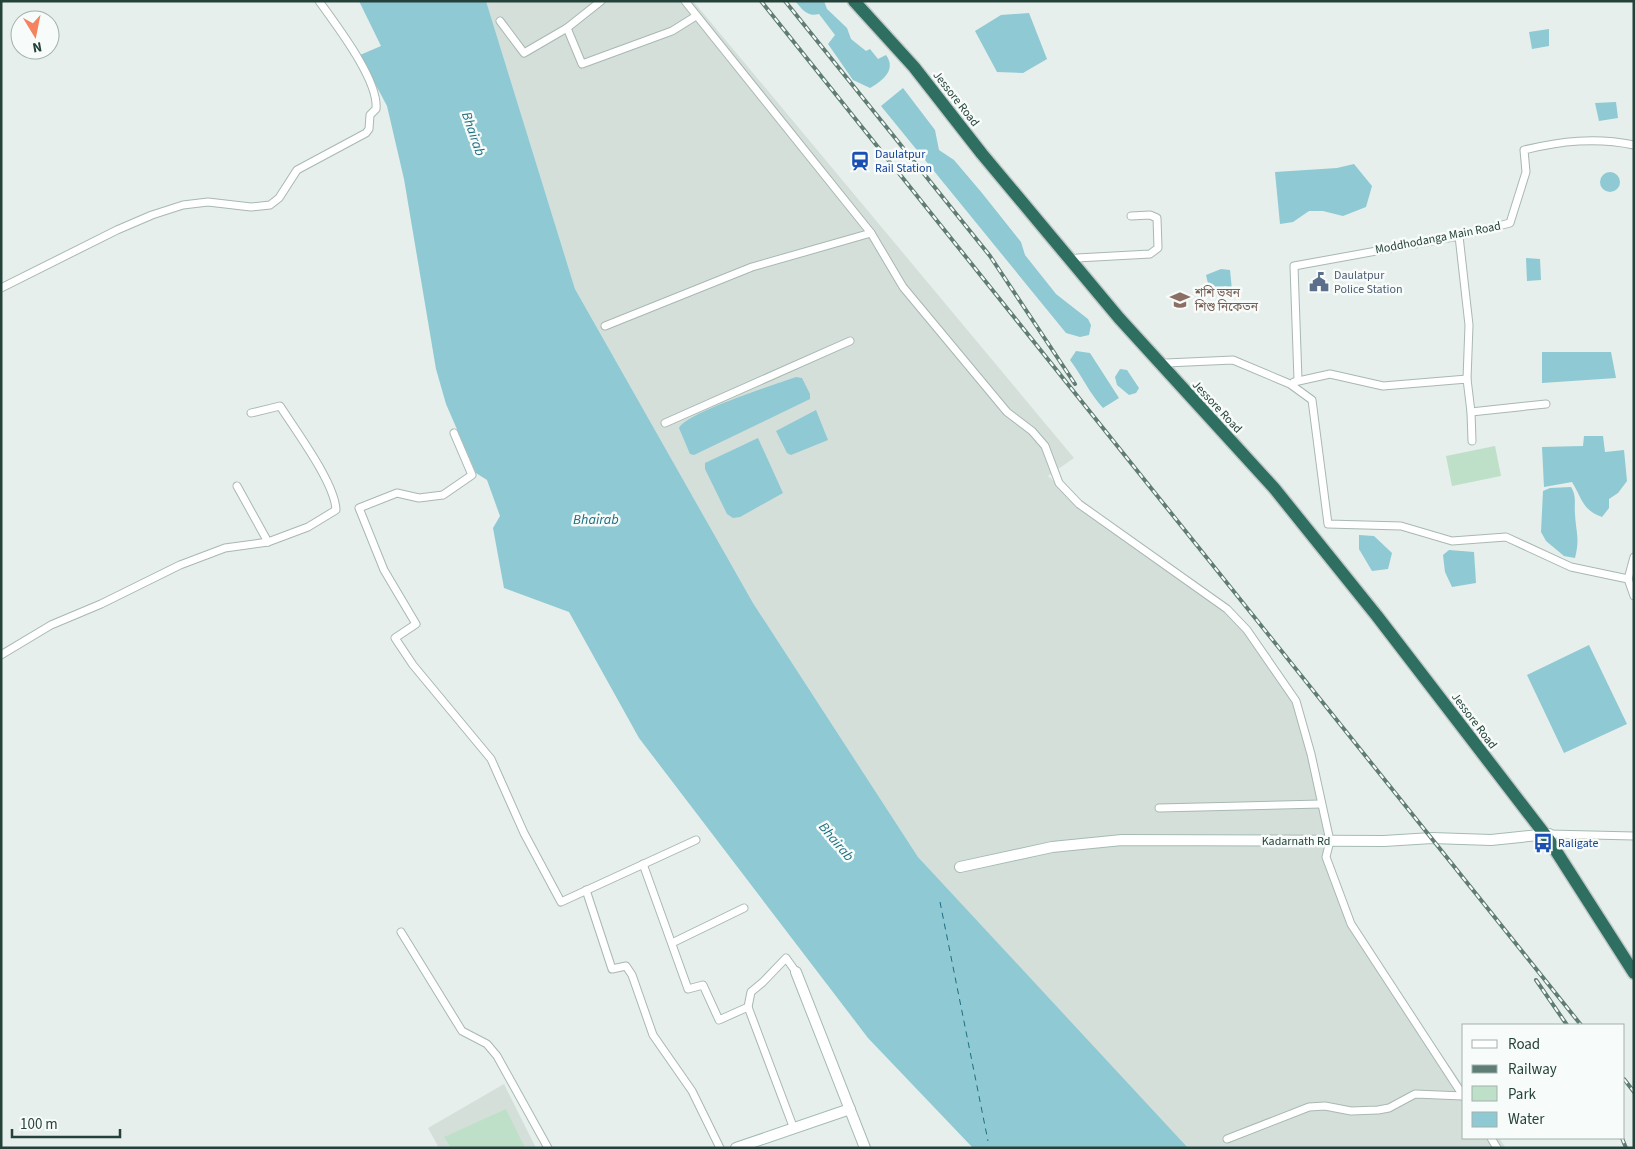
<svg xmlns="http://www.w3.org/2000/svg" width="1635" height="1149" font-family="'Source Sans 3','Noto Sans Bengali',sans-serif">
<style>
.built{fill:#d4dfda}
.green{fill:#bfe0c8}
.water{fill:#8ec9d4}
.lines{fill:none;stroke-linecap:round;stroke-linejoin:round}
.ferry{stroke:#1c6f80;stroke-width:1;stroke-dasharray:6 5;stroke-linecap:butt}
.street-casing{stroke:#a8b8b2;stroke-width:9}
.secondary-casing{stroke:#a4bbb3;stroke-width:12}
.highway-casing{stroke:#c2cac8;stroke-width:15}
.street{stroke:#fff;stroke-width:7}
.secondary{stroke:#fff;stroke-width:10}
.highway{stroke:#2f6f62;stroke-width:12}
.rail-casing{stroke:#5f7d75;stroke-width:4}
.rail{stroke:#f7fbf9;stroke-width:2;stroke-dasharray:5.5;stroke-linecap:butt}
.labels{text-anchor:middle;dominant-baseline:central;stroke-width:5;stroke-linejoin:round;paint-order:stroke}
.street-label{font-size:12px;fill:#24423a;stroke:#f7fbf9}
.transit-label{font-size:12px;fill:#164399;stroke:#f7fbf9;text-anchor:start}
.service-label{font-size:12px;fill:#4e5e75;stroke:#f7fbf9;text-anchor:start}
.education-label{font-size:12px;fill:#785e54;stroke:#f7fbf9;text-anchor:start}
.water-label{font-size:14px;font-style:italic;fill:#1c6f80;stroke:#f7fbf9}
</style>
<rect width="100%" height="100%" fill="#e6efeb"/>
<g class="built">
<path d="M486,1H693L1074,458L1048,476L1079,504L1196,585L1247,630L1299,713L1321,804L1326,858L1351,924L1464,1087V1138H1499L1506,1148H1187L918,857L753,603L575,289Z"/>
<path d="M504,1084L536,1148H439L428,1128Z"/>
</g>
<g class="green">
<path d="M1495,446L1501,476L1452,486L1446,456Z"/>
<path d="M506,1109L525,1148H451L444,1137Z"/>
</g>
<g class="water">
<path d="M359,1H486L575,289L753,603L918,857L1188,1148H973L868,1038L639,738L569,612L504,588L493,528L500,516L487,480L476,473L446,404L436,369L404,179L387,106L360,55L381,46Z"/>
<path d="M795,1H824L827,9L847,28L851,39L866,51L870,49L878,59L886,55C897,70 882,81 870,88L853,80L828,44L835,35L819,14C807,17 803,10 795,1Z"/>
<path d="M1029,13L1047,59L1023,73L997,72L975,31L1001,15Z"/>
<path d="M1549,29V46L1532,49L1529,32Z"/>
<path d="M903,88L935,130L939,150L954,160L982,193L1021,242L1025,255L1056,294L1088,319L1091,325L1089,335L1080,337L1066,333L881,106Z"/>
<path d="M1616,102L1618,118L1599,121L1595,103Z"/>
<path d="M1354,164L1372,186L1366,207L1343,216L1323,211H1309L1293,222L1280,224L1275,172L1337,168Z"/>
<circle cx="1610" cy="182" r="10"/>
<path d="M1526,258L1540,259L1541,280L1527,281Z"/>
<path d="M1221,269L1230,270L1232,290L1218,296L1210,292L1206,275Z"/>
<path d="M1076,351L1090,353L1119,398L1103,408C1090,394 1082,376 1070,360Z"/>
<path d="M1542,352H1611L1616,378L1542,383Z"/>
<path d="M1120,369L1127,370L1139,388L1136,393L1129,395L1117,385L1115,377Z"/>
<path d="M796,377L802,378L810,394V399L694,455L690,454L679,428C685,413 776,384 796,377Z"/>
<path d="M816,410L828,440L791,455L787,453L776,431Z"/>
<path d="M1584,436H1603L1605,452L1624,450L1627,481L1618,493L1609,499V508L1602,517C1582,510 1582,498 1572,482L1544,487L1542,447L1583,446Z"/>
<path d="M758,438L783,493L740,517L733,518L727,514L705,469V463Z"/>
<path d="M1571,487C1577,497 1574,503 1575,514C1576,533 1580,538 1575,558L1564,556L1546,541L1541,532L1543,491L1550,488Z"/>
<path d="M1359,535L1374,536L1392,553L1388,569L1372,571L1359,549Z"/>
<path d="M1449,550L1474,552L1476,583L1452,587L1445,572L1443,555Z"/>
<path d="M1589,645L1627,724L1564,753L1527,675Z"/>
</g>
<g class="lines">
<path class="ferry" d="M940,902L988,1141"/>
<defs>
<g id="street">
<path d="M685,1L871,233L903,287L1007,412L1032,431L1045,446L1059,483L1079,504L1227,609L1247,630L1296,701L1311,754L1330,841L1326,857L1351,924L1464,1097"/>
<path d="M500,21L524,53L567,28L601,1"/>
<path d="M567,28L582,64L672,31L696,16"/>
<path d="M1459,236L1469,325L1467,379"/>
<path d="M1077,258L1150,254L1158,248L1157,218L1150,215L1131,216"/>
<path d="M1,288L117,230L152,215L183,205L208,202L251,207L270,205L279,198L297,170L366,133L369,129L370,115L376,109C379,80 336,25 319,1"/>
<path d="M605,326L752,267L871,233"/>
<path d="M1166,363L1233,360L1290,384L1312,400L1328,524L1401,526L1452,541L1506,537L1571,567L1628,579L1634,596"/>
<path d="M1298,380L1294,266L1459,236L1510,223L1526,172L1524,150C1561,141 1596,137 1634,145"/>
<path d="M1294,382L1330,374L1383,386L1467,379L1471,412L1546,404"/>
<path d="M1471,412L1472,441"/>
<path d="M665,423L850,341"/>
<path d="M454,433L472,475L443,495L419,498L397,493L359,508L384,570L416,624L395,638L413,665L491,759L524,833L561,902L696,840"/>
<path d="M237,486L268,542"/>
<path d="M1628,579L1634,557"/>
<path d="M1,655L51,625L101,604L180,565L225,548L268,542L308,527L336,510C335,483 296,431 280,406L251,413"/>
<path d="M1159,808L1321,804"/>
<path d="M1549,834L1634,836"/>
<path d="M643,864L688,989L703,985L719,1020L748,1007L794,1129"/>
<path d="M586,890L612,969L626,966L632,975L653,1035L692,1091L720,1148"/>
<path d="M401,932L462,1031L487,1044L497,1056L548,1148"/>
<path d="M672,943L744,908"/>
<path d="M748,1007L751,992L763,982L786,958L796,972"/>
<path d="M1491,1138L1497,1148"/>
<path d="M1227,1139L1309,1107L1325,1106L1351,1111L1378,1110L1389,1108L1415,1094L1463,1096"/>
</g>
<g id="secondary">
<path d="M960,867L1052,847L1122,840L1384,841L1432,838L1491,840L1549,834"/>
<path d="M796,972L865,1148"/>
<path d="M736,1148L850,1109"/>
</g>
<path id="highway" d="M854,1L914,67L982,154L1119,318L1274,488L1377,616L1549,840L1634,973"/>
</defs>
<use href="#street" class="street-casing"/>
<use href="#secondary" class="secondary-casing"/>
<use href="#highway" class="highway-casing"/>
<use href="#street" class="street"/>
<use href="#secondary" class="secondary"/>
<use href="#highway" class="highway"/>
<defs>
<g id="rail">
<path d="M761,1L1581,1025"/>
<path d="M785,1L990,256L1075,384"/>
<path d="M1536,980L1567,1025"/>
<path d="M1624,1079L1634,1092"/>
<path d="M1622,1138L1626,1148"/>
</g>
</defs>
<use href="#rail" class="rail-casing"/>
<use href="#rail" class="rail"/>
</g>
<defs>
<symbol id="station-bare" viewBox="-9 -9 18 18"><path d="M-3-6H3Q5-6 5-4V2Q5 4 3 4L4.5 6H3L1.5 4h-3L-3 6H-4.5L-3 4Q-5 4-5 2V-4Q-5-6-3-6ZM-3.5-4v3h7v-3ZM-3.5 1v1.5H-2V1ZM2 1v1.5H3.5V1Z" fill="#1a4fb4" stroke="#f7fbf9" stroke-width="2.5" paint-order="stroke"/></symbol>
<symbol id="civic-bare" viewBox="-9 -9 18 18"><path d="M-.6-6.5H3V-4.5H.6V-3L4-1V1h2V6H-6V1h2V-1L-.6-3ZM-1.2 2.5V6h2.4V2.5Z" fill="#5c6f8a" stroke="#f7fbf9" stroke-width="2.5" paint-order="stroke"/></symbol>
<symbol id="school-bare" viewBox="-9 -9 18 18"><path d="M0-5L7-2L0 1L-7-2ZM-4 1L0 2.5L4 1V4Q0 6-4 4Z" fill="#8d6e63" stroke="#f7fbf9" stroke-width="2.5" paint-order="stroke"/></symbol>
<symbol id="bus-bare" viewBox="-9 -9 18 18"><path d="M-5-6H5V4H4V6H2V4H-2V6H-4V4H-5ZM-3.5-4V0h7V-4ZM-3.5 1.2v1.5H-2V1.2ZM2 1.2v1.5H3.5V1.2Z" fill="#1a4fb4" stroke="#f7fbf9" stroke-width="2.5" paint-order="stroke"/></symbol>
</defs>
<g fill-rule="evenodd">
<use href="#station-bare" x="846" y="147" width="28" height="28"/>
<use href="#civic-bare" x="1305" y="268" width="28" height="28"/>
<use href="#school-bare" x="1166" y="286" width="28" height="28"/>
<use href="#bus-bare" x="1529" y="829" width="28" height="28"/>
</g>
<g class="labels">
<g class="street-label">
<text transform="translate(956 99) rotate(52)">Jessore Road</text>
<text transform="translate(1438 238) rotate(-11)">Moddhodanga Main Road</text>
<text transform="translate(1217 407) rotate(47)">Jessore Road</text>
<text transform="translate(1474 721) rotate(53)">Jessore Road</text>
<text x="1296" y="841">Kadarnath Rd</text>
</g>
<g class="transit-label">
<text x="875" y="154">Daulatpur<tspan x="875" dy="14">Rail Station</tspan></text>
<text x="1558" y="843">Raligate</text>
</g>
<g class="service-label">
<text x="1334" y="275">Daulatpur<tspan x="1334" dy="14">Police Station</tspan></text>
</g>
<g class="education-label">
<text x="1195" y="293">শশি ভূষন<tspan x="1195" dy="14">শিশু নিকেতন</tspan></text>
</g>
<g class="water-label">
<text transform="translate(473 134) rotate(71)">Bhairab</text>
<text x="596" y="520">Bhairab</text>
<text transform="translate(836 842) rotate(50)">Bhairab</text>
</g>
</g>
<rect width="1635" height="1149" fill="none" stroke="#24423a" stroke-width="5"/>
<rect x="1462" y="1024" width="162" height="115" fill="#f7fbf9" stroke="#a3b1ad"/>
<rect x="1472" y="1040" width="25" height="8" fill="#ffffff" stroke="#a3b1ad"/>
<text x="1508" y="1049" font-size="15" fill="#24423a">Road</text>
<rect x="1472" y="1065" width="25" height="8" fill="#5f7d75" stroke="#a3b1ad"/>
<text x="1508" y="1074" font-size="15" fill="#24423a">Railway</text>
<rect x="1472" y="1086" width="25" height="15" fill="#bfe0c8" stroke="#a3b1ad"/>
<text x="1508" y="1099" font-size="15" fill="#24423a">Park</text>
<rect x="1472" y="1112" width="25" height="15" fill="#8ec9d4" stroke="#a3b1ad"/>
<text x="1508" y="1124" font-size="15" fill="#24423a">Water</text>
<g transform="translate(35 35) rotate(170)"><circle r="24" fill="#f7fbf9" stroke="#a3b1ad"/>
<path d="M0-4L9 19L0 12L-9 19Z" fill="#f4845f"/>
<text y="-8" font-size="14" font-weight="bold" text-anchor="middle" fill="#24423a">N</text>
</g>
<path d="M12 1129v8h108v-8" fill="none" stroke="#24423a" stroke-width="2.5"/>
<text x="20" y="1129" font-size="15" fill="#24423a" stroke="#f7fbf9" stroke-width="4" paint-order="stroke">100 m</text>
</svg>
